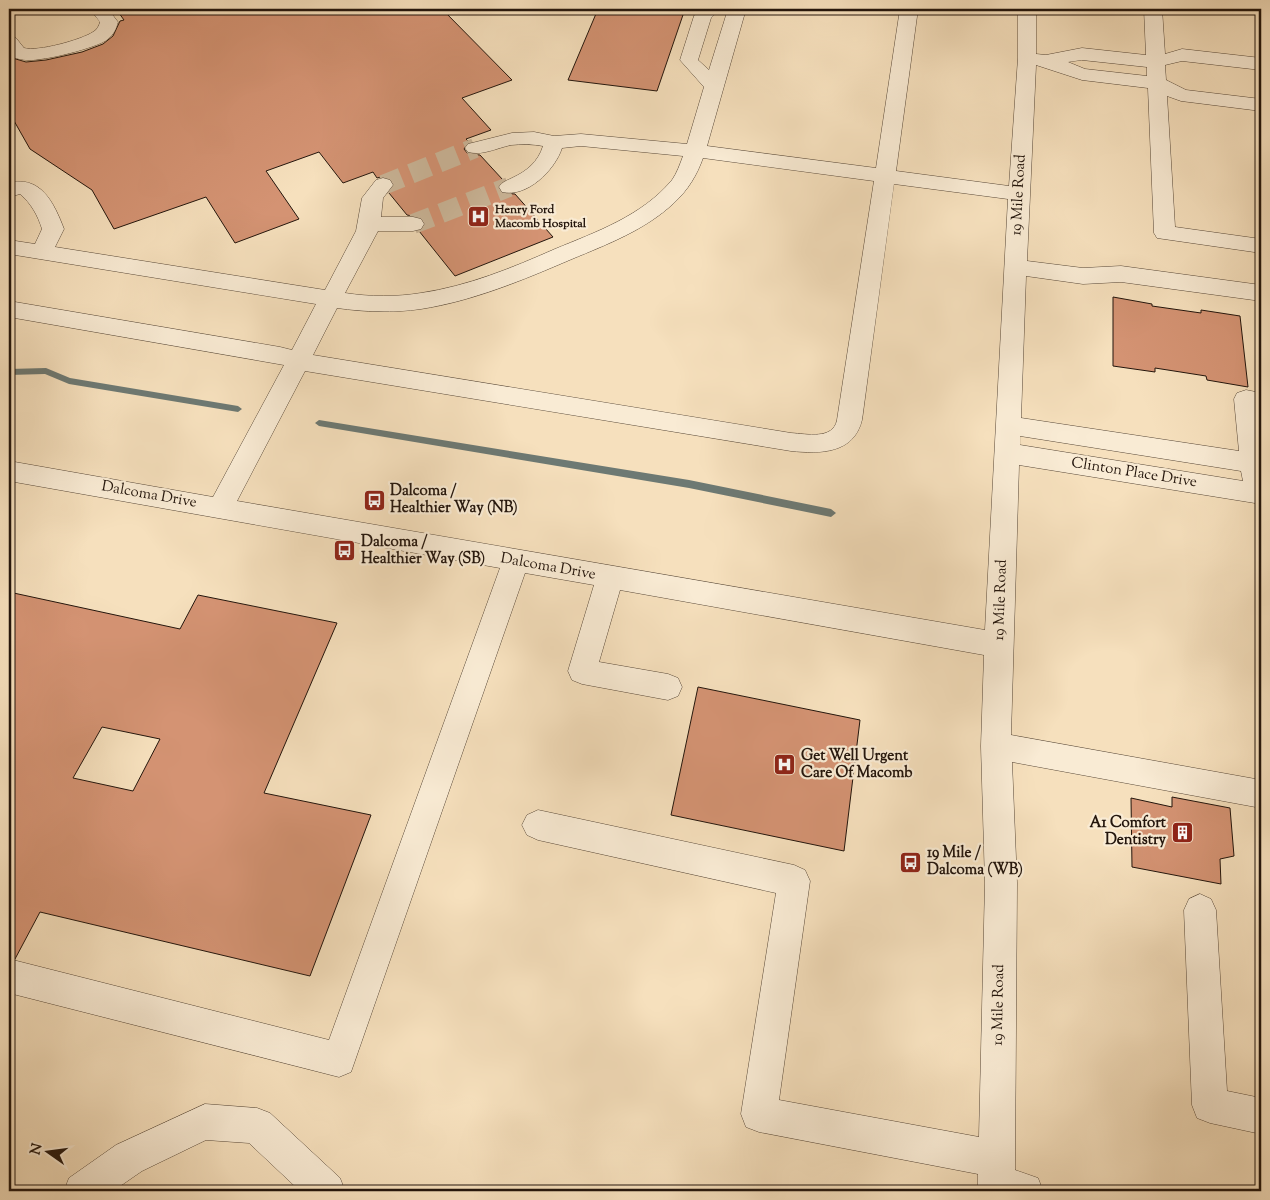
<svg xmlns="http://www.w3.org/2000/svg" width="1270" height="1200" font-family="'Sorts Mill Goudy',serif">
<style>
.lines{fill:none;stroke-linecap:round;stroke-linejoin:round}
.stream{fill:#6d7973;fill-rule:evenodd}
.building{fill:#d49373;stroke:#23150c;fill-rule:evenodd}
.minor-tunnel{stroke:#ccb79a;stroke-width:20;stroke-dasharray:20 10;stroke-linecap:butt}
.minor-casing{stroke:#584838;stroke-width:1}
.minor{fill:#f9ebd4;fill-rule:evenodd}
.labels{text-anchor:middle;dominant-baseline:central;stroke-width:4.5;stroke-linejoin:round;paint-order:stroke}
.far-poi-label{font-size:12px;font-weight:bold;fill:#23150c;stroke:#f9ebd4;text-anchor:start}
.street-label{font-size:15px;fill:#23150c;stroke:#f9ebd4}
.poi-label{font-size:15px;font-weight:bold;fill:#23150c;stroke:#f9ebd4;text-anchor:start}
</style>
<rect width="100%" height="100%" fill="#f6e0bd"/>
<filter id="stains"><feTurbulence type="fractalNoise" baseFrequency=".004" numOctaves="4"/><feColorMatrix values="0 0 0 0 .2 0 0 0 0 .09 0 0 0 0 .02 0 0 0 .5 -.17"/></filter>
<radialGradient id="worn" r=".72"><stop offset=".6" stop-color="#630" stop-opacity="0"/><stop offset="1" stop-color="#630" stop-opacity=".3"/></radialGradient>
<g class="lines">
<g class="stream">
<path d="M46,368L70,378L238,406L242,409L238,412L69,384L45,374L9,375V369Z"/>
<path d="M319,420L689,480L831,509L836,513L831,517L689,488L319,426L315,423Z"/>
</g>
</g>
<g class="building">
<path d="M116,9H442L512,80L462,98L491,130L466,139L469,142L464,149L468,154L480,155L503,180L497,186L500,193L515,194L553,237L455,276L419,231L426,225L423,218L407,215L389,193L395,185L392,179L384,176L377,178L373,172L343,183L319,152L266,171L299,219L235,243L206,197L114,229L92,190L30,149L9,112V57L26,62L46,60L82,52L103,44L113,36L120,21L124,20Z"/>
<path d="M598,9H685L657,91L568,80Z"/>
<path d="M1113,297L1152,304V306L1201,313V310L1240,316L1248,387L1207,380L1206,376L1155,368V372L1113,366Z"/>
<path d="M9,592L180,629L198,595L337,623L264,793L371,815L310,976L40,912L15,959L9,957ZM102,727L160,739L133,791L73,778Z"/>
<path d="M698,687L860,720L844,851L671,815Z"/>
<path d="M1172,797L1230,808L1234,856L1220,859L1221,884L1132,867L1131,798L1172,807Z"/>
</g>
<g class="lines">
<g class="minor-tunnel">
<path d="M383,185L475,148"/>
<path d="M413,224L509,187"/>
</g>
<defs>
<g id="minor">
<path d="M90,9H108L118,22C116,29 114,34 108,39C97,48 43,61 28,60C22,60 14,58 9,55V37L16,38L24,48C37,52 81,40 93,32C97,30 99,26 100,22Z"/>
<path d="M701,9H720L711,18L698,60L709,70L728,9H746L707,146L876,168L900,9H918L896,171L1009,186L1018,58V9H1036V54L1046,55L1082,48L1146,55L1144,9H1162L1165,54L1182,49L1261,58V70L1182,61L1165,65L1166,80L1186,90L1261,99V111L1181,101L1167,96L1175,227L1261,239V253L1157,238L1154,233L1148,88L1082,80L1036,65L1027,261L1083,268L1121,266L1261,285V301L1121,282L1083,284L1026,276L1021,418L1239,451L1234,399L1237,393L1246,390L1261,393V411H1260L1261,504L1019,465L1011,735L1261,780V808L1012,762L1017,883L1015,1170L1038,1178L1043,1191H978V1174L759,1132L746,1127L741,1114L776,893L538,840L527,835L522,825L527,815L538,810L794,865L805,870L810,881L779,1100L979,1137L985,883L981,746L984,655L620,590L599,662L668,674L678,678L682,687L678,696L668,700L582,684L572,680L568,671L594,585L525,573L351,1072L339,1077L9,993V959L329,1040L500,568L9,481V461L213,497L284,365L9,317V301L280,347L292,350L316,304L9,254V240L35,244L42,229C38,216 31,203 20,194L9,197V183C41,175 54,203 64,229L55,247L325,290L356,231L362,198L376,180L383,178L390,180L393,185L383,198L381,217H413L421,219L424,224L421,229L413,231H378L345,293C370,297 397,297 421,293C468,286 512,268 555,249C596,232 642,216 672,180C677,173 680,164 683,156L581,146L562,148C555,170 527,198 502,192L499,187C502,182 506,181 512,178C527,171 538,162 543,146C533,144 521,144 511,145C497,148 482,156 468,152L465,148L468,144L512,133L534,132L554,136L581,134L687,144L704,87L680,60L694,16ZM1082,60L1147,67V76L1085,69L1068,62ZM703,158L874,181L837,420C833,440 807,434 791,433L313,355L337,308C365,312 393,313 421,309C473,301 523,280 572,259C608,244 645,230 674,203C688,190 697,175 703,158ZM894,184L1008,199L985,630L237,501L305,371L791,451C820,454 854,454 862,420ZM1020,436L1241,471L1243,481L1020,445Z"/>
<path d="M1200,894L1211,899L1216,910L1227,1091L1261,1098V1134L1210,1123L1197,1118L1192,1105L1184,910L1189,899Z"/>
<path d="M205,1104L257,1108L270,1113L340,1178L345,1191H300L249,1143L206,1140L142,1171L113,1191H64L69,1178L116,1145Z"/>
</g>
</defs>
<use href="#minor" class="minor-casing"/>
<use href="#minor" class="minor"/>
</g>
<defs>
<symbol id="hospital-square" viewBox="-11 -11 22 22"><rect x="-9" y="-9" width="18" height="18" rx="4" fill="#8f2418" stroke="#f9ebd4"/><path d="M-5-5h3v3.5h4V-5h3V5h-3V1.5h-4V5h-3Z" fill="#fff"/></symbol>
<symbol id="bus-square" viewBox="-11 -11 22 22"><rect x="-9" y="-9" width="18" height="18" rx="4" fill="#8f2418" stroke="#f9ebd4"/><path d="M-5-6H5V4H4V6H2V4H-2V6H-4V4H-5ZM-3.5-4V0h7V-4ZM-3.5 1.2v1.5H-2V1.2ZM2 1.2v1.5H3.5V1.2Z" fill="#fff"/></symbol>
<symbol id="building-square" viewBox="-11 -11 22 22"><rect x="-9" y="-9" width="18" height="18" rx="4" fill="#8f2418" stroke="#f9ebd4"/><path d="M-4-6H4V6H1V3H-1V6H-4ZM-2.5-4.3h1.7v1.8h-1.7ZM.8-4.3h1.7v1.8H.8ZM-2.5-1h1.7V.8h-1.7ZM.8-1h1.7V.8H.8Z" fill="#fff"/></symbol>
</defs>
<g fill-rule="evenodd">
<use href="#hospital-square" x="466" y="204" width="25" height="25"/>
<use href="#bus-square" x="362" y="488" width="25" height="25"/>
<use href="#bus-square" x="332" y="538" width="25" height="25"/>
<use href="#hospital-square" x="772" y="752" width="25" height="25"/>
<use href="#building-square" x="1170" y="820" width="25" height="25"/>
<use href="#bus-square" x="898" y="850" width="25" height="25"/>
</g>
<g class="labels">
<g class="far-poi-label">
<text x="495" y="210">Henry Ford<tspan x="495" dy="14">Macomb Hospital</tspan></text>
</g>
<g class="street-label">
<text transform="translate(1019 195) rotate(-87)">19 Mile Road</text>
<text transform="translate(1134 473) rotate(9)">Clinton Place Drive</text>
<text transform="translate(149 495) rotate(10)">Dalcoma Drive</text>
<text transform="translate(548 567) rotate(10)">Dalcoma Drive</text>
<text transform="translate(1001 600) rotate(-88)">19 Mile Road</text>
<text transform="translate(999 1005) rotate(-89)">19 Mile Road</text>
</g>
<g class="poi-label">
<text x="390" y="491">Dalcoma /<tspan x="390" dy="17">Healthier Way (NB)</tspan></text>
<text x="361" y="542">Dalcoma /<tspan x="361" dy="17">Healthier Way (SB)</tspan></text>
<text x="801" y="756">Get Well Urgent<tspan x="801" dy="17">Care Of Macomb</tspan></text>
<text x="1166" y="823" text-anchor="end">A1 Comfort<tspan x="1166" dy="17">Dentistry</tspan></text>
<text x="927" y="853">19 Mile /<tspan x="927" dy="17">Dalcoma (WB)</tspan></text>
</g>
</g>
<rect width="1270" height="1200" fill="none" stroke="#f6e0bd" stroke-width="30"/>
<rect x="10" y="10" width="1250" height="1180" fill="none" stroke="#23150c" stroke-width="2.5"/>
<rect x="15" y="15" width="1240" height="1170" fill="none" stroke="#23150c"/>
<g transform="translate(48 1152) rotate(284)" stroke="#f9ebd4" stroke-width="4" paint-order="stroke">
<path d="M0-4L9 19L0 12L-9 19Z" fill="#23150c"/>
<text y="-8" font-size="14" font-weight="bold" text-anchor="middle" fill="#23150c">N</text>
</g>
<rect width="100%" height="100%" filter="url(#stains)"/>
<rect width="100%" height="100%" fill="url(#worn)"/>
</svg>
